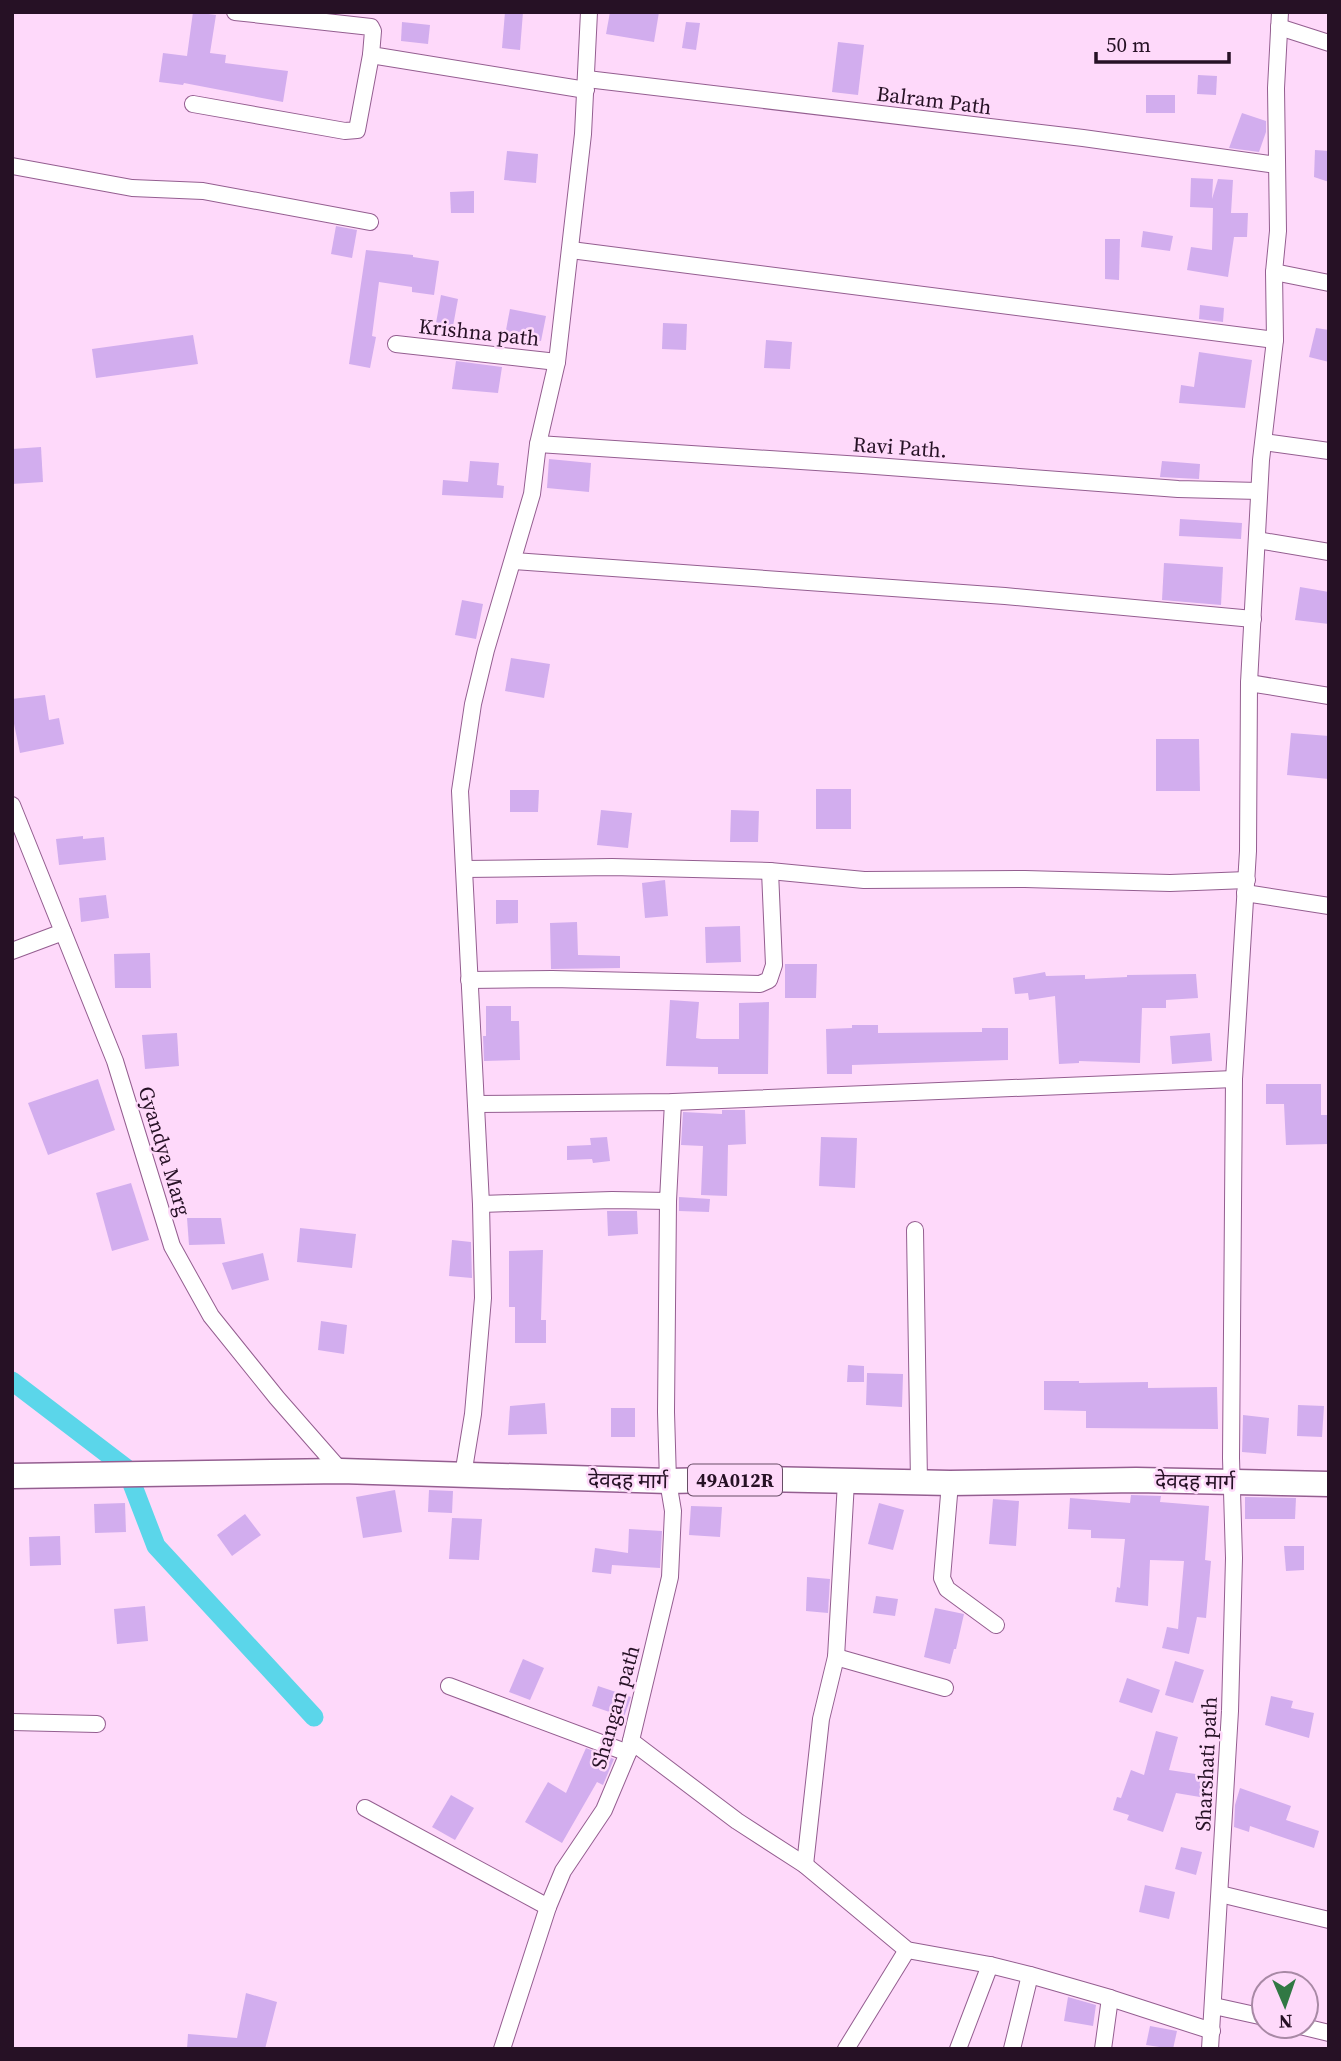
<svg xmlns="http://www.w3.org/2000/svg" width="1341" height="2061" font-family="'Source Serif 4','Noto Sans Devanagari',serif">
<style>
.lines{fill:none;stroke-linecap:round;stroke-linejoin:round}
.canal{stroke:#5bd6ea;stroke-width:19}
.building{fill:#d2adee}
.street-casing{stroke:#945e90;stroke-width:18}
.primary-casing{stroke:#945e90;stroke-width:27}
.street{stroke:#fff;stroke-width:16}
.primary{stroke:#fff;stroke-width:24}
.labels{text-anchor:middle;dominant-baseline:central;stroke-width:5;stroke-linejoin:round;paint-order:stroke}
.shield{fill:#fed9fa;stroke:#674d65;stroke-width:2}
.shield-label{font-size:19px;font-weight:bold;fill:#261125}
.street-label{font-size:21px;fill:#261125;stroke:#fed9fa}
</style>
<rect width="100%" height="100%" fill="#fed9fa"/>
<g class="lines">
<path class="canal" d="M12,1381L126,1468L156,1546L314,1717"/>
</g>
<g class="building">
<path d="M193,12L216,15L210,53L226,55L225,63L288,71L283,102L184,83L183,85L159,82L163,53L187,56Z"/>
<path d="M505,12H523L520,50L502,48Z"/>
<path d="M610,12H659L654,42L606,34Z"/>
<path d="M402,22L430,25L428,44L401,41Z"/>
<path d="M686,22L700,23L696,50L682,48Z"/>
<path d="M838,42L864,45L858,95L832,92Z"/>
<path d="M1198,75L1217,76L1216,95L1197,94Z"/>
<rect x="1146" y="95" width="29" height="18"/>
<path d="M1242,113L1266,121V132L1259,152L1229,148Z"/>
<path d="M1315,150L1329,151V182L1314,177Z"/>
<path d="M507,151L538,154L536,183L504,180Z"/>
<path d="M1191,178L1213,179L1212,199L1218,179L1233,180L1231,213H1248L1247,237H1234L1228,277L1187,270L1191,247L1212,250L1213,208L1190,207Z"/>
<path d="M474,191V213H451L450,192Z"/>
<path d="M336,226L357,230L352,258L331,254Z"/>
<path d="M1143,231L1173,236L1170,251L1141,247Z"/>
<path d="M1105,239H1120L1119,280L1105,279Z"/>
<path d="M366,250L413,255V257L439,261L434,295L412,292V287L379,282L372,336L376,337L370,368L349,364Z"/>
<path d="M441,295L458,299L453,326L436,323Z"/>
<path d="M1200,305L1224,308L1223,322L1199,319Z"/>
<path d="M510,309L546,316L541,341L505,335Z"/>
<path d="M663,323L687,324L686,350L662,349Z"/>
<path d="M1316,328L1329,330V362L1309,357Z"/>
<path d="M193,335L198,364L96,378L92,349Z"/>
<path d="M766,340L792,342L790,369L764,368Z"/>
<path d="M1199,352L1252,360L1245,408L1179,403L1181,385L1194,387Z"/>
<path d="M456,361L502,367L498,393L452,389Z"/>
<path d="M41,447L43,482L12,484V449Z"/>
<path d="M549,459L591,463L589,492L547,488Z"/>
<path d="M470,461L499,463L497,485L504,486L503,498L442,495L443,480L468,482Z"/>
<path d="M1162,461L1200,464L1199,479L1160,477Z"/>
<path d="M1180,519L1242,523L1241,539L1179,536Z"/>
<path d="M1164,563L1223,567L1221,605L1162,600Z"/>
<path d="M1300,587L1329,592V624L1295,620Z"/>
<path d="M462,600L483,604L476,639L455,635Z"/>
<path d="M511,658L550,664L544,698L505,691Z"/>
<path d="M45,695L49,720L59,718L64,744L20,753L12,714V699Z"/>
<path d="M1291,733L1329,736V779L1287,775Z"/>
<path d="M1156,739H1199L1200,791H1156Z"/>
<rect x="816" y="789" width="35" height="40"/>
<path d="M510,790H539L538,812H510Z"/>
<path d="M601,810L632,813L628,848L597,845Z"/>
<path d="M731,810L759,811L758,842H730Z"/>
<path d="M83,836V839L104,837L106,860L59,865L56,839Z"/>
<path d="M665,880L668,916L645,918L642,883Z"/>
<path d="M106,895L109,918L81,922L79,898Z"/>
<path d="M496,900H518V923L496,924Z"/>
<path d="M577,922L578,955L620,956V968L551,969L550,923Z"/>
<path d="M740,926L741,962L706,963L705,927Z"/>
<path d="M150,953L151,988H115L114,954Z"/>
<path d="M785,964H817L816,998H785Z"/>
<path d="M1045,972L1046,976L1085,975V979L1127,977V975L1196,974L1198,998L1166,1000V1008H1142L1140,1063L1079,1061V1063L1059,1064L1055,996L1029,1000L1028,993L1015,994L1013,978Z"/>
<path d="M670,1000L699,1002L696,1038L701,1039H739V1003L769,1002L768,1074H718V1067L666,1066Z"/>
<path d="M486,1006H511V1021H519L520,1060L484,1061L483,1036H486Z"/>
<path d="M852,1025H878V1033L982,1032V1028H1008V1060L852,1065V1074H827L826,1029L852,1028Z"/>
<path d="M177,1033L179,1066L145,1069L142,1035Z"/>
<path d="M1210,1033L1212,1061L1172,1064L1170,1036Z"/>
<path d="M98,1079L115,1130L48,1155L28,1103Z"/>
<path d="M1266,1084H1321V1115H1329V1144L1286,1145L1284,1104H1266Z"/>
<path d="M722,1110H745L746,1144L728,1145L727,1196L701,1195L703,1146L681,1145L683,1112L722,1114Z"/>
<path d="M607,1137L610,1161L593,1163L592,1159L567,1160V1146L591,1145L590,1138Z"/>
<path d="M821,1137L857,1138L855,1188L819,1186Z"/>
<path d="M131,1183L149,1240L112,1251L96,1193Z"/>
<path d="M679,1197L710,1199L709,1212L679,1211Z"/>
<path d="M607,1211H637L638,1234L608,1236Z"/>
<path d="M187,1218H221L225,1244L189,1245Z"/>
<path d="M300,1228L356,1234L352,1268L297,1262Z"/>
<path d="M452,1240L471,1242L472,1278L449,1276Z"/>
<path d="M543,1250L541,1320H546V1343H515V1307H509V1251Z"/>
<path d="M263,1253L269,1280L232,1290L222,1263Z"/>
<path d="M321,1321L347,1325L344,1354L318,1350Z"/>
<path d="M848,1365L864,1366V1382H847Z"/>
<path d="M867,1373L903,1374L902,1407L866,1405Z"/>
<path d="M1044,1381H1079V1383L1148,1382V1388L1217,1387L1218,1429L1086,1428V1411L1044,1410Z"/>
<path d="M545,1403L547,1434L508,1435L510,1406Z"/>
<path d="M1298,1405L1324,1406L1322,1437L1297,1436Z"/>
<rect x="611" y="1408" width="24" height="29"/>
<path d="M1243,1415L1269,1418L1266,1454L1242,1452Z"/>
<path d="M395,1490L402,1532L363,1538L356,1497Z"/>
<path d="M429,1490L453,1491L452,1513L428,1512Z"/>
<path d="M1131,1495L1161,1496L1160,1502L1209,1506L1205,1560L1211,1561L1206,1618L1197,1617L1189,1654L1162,1648L1167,1627L1178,1629L1184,1561L1150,1560L1148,1606L1115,1602L1117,1587L1120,1588L1125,1539L1091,1538V1530L1068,1529L1070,1498L1130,1503Z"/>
<path d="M1245,1497L1296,1498L1295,1519H1245Z"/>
<path d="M993,1499L1019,1501L1016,1546L989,1544Z"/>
<path d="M125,1503L126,1532L95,1533L94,1504Z"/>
<path d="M879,1503L904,1510L893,1550L868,1544Z"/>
<path d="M691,1506L722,1507L720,1537L689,1535Z"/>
<path d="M245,1514L261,1535L232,1556L217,1535Z"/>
<path d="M452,1518L482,1519L479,1560L449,1559Z"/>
<path d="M629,1529L662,1531L660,1568L612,1565L611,1574L592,1572L595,1548L628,1553Z"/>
<path d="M60,1536L61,1565L30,1566L29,1537Z"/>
<path d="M1284,1546H1304V1570L1286,1571Z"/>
<path d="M807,1577L830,1579L828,1613L806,1611Z"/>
<path d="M876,1596L898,1599L895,1616L873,1613Z"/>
<path d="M145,1606L148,1641L117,1644L114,1609Z"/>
<path d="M935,1608L964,1614L956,1649H954L950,1664L924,1657Z"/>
<path d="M523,1659L544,1668L530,1700L509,1692Z"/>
<path d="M1175,1661L1204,1670L1193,1703L1165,1695Z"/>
<path d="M1127,1678L1160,1690L1152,1713L1119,1702Z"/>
<path d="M598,1686L631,1697L624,1717L592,1706Z"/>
<path d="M1271,1696L1293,1701L1291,1708L1314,1713L1309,1738L1265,1725Z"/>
<path d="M1156,1731L1178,1737L1169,1770L1209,1776L1206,1798L1176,1793L1163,1832L1127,1820L1129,1815L1113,1810L1117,1797L1121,1798L1131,1770L1144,1775Z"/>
<path d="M586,1748L614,1759L603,1785L597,1782L562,1843L525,1822L548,1782L566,1793Z"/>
<path d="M1240,1788L1291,1806L1286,1820L1319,1831L1314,1848L1250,1826L1249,1832L1234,1827L1235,1805Z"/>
<path d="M451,1795L474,1808L455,1840L432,1827Z"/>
<path d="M1181,1847L1202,1852L1196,1875L1175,1869Z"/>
<path d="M1145,1885L1175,1892L1169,1919L1139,1912Z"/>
<path d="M246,1993L277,2002L265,2049H187L188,2034L237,2038Z"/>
<path d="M1068,1997L1096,2005L1093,2026L1064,2021Z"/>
<path d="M1150,2026L1177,2031L1173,2049L1146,2045Z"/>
</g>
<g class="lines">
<defs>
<g id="street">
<path d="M235,12L371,27L373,31L371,55L586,90"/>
<path d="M1279,27L1329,43"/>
<path d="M587,79L1083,138L1276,165"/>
<path d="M193,104L345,131L357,130L371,55"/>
<path d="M12,166L132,188L203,191L370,222"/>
<path d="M571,250L1275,340"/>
<path d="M1274,272L1329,283"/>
<path d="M396,344L557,362"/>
<path d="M1264,442L1329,451"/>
<path d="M538,444L862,465L1178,489L1259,491"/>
<path d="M1257,540L1329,552"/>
<path d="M514,561L1005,596L1253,619"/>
<path d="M1249,683L1329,696"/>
<path d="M12,805L115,1061L172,1246L211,1316L277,1398L341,1471"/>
<path d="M464,869L612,867L770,871L864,880L1025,879L1170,883L1247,880"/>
<path d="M1245,893L1329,906"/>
<path d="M12,951L63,932"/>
<path d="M469,980L552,979L760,984L769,980L774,965L770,871"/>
<path d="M476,1104L673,1102L1234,1079"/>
<path d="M481,1204L612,1200L668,1201L673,1102"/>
<path d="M915,1230L919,1482"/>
<path d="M463,1475L473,1414L483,1298L481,1204L460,791L473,704L486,650L532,494L538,444L557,362L583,134L589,12"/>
<path d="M950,1483L942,1578L947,1589L996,1625"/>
<path d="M836,1657L945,1688"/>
<path d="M449,1686L628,1753"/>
<path d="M12,1722L97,1724"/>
<path d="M631,1741L737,1821L805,1865L907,1950L990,1965L1030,1975L1110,1998L1212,2031"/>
<path d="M365,1808L548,1907"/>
<path d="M805,1865L821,1719L836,1657L846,1482"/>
<path d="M1220,1894L1329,1920"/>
<path d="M1214,2006L1264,2017"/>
<path d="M1300,2026L1329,2033"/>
<path d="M502,2049L548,1907L563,1871L604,1810L628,1753L670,1577L673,1511L668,1481L666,1412L668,1201"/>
<path d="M846,2049L907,1950"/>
<path d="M958,2049L990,1965"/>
<path d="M1012,2049L1030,1975"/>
<path d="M1103,2049L1110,1998"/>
<path d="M1210,2049L1230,1711L1234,1558L1231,1458L1234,1079L1248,851L1249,683L1261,460L1275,340L1274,272L1278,231L1276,88L1280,12"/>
</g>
<path id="primary" d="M12,1476L341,1471L668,1481L761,1479L950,1483L1136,1480L1329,1484"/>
</defs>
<use href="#street" class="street-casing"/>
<use href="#primary" class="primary-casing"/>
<use href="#street" class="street"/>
<use href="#primary" class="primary"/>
</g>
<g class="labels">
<rect class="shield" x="688" y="1464.5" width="94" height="31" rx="5"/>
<g class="shield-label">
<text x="735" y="1480">49A012R</text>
</g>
<g class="street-label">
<text transform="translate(934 100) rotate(7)">Balram Path</text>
<text transform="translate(479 332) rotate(6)">Krishna path</text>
<text transform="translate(900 447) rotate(4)">Ravi Path.</text>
<text transform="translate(165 1151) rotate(73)">Gyandya Marg</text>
<text transform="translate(628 1480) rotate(1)">देवदह मार्ग</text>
<text transform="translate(1195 1481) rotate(1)">देवदह मार्ग</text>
<text transform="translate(615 1707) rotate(-74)">Shangan path</text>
<text transform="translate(1206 1764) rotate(-87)">Sharshati path</text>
</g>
</g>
<rect width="1341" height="2061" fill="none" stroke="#261125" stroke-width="28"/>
<g transform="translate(1285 2005) rotate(178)"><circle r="33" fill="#fed9fa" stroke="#a889a5" stroke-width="2"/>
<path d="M0-5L12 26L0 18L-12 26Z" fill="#317844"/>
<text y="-10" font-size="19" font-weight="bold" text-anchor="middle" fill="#261125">N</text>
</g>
<path d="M1096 52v10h133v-10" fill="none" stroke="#261125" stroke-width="3.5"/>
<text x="1106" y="52" font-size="21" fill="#261125" stroke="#fed9fa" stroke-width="5" paint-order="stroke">50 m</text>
</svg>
